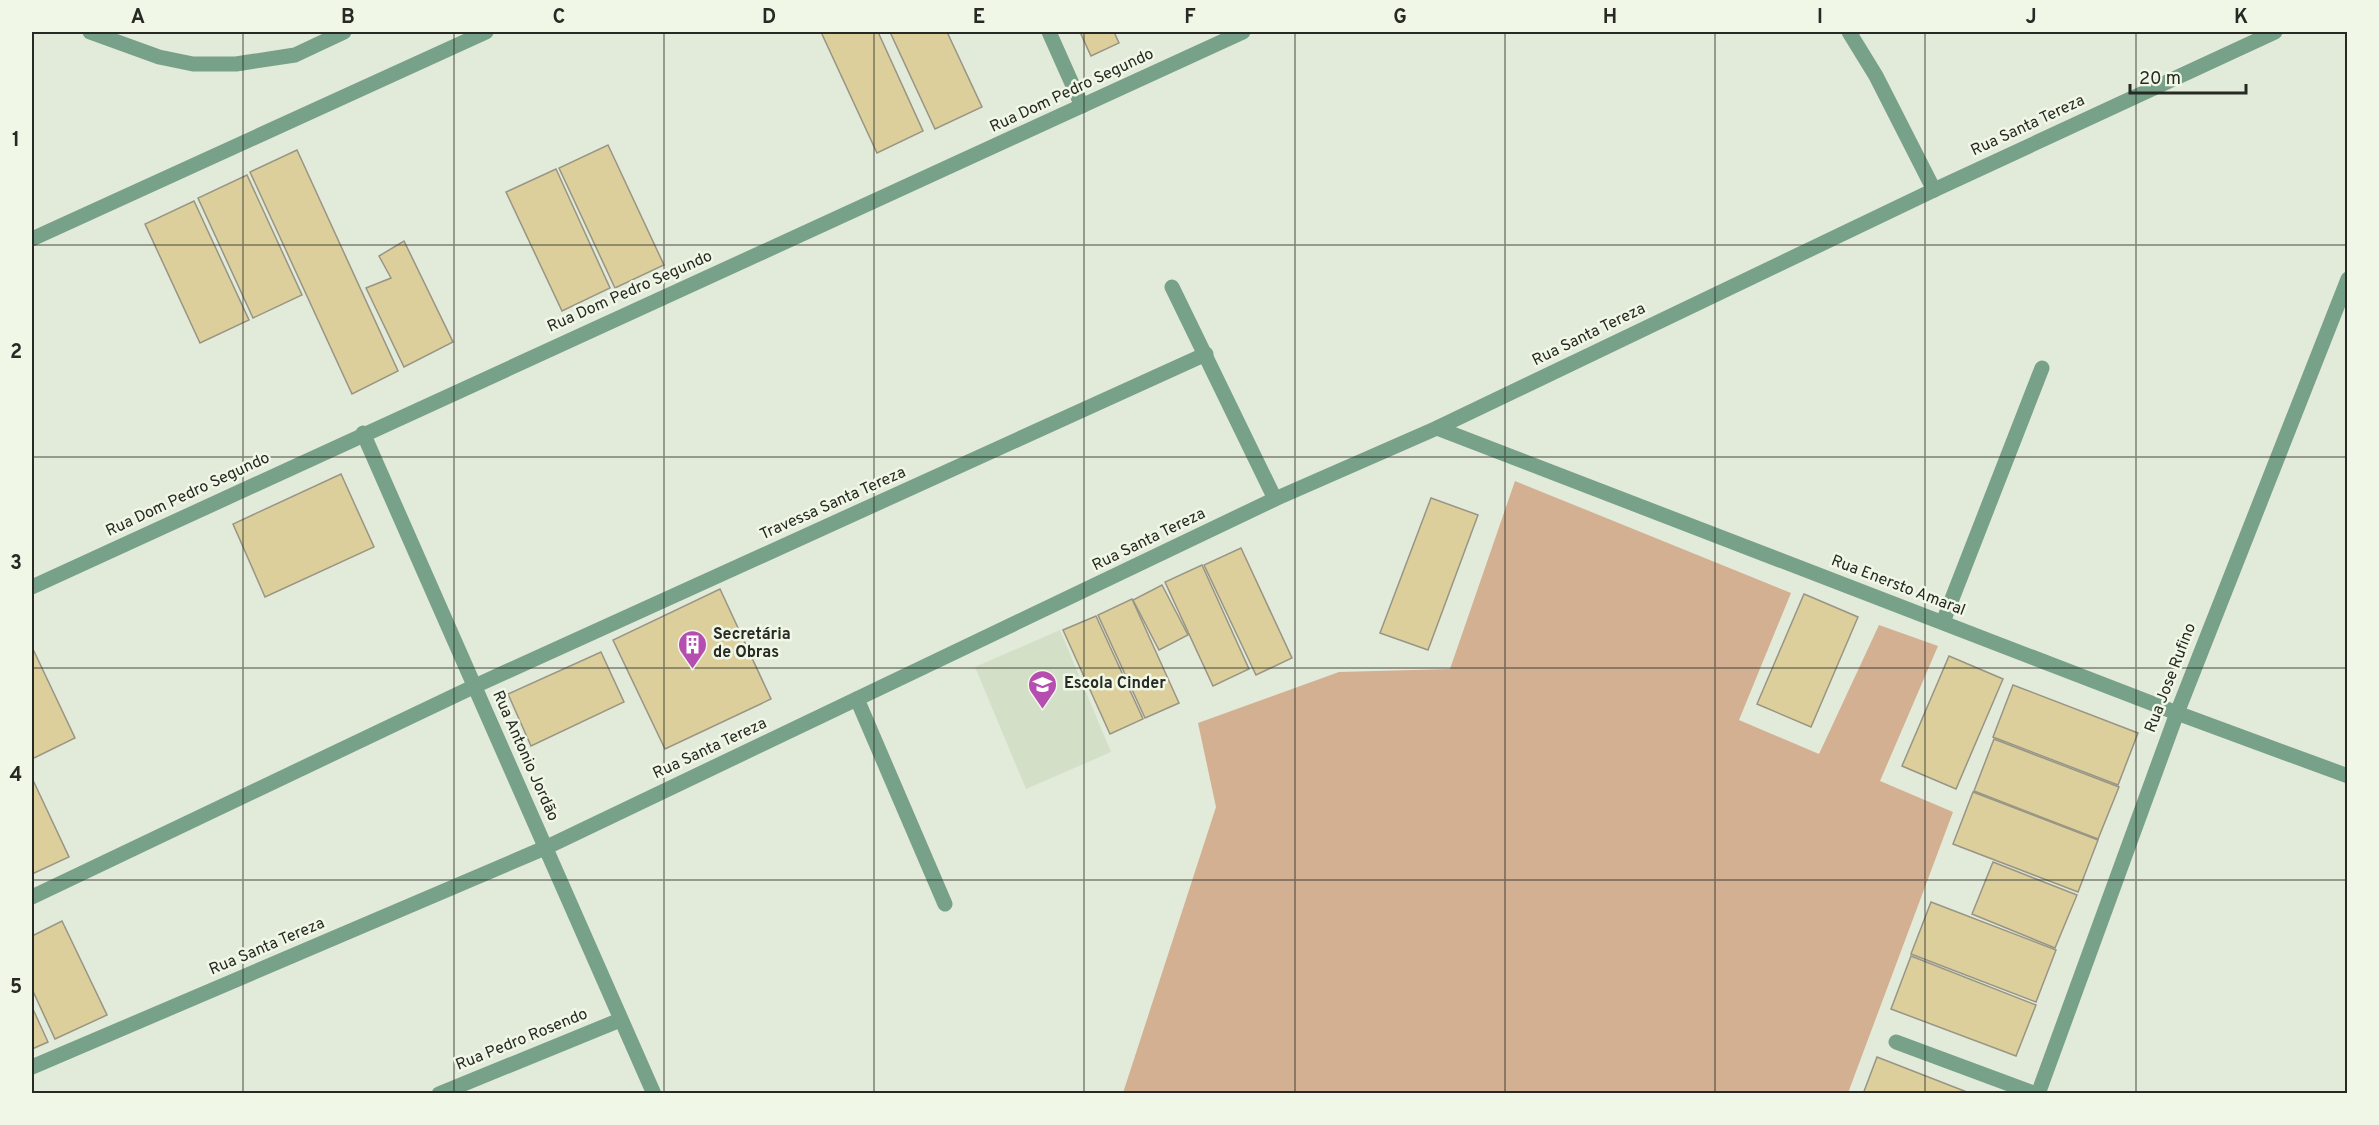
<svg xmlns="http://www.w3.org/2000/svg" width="2379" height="1125" font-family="Overpass,sans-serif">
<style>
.built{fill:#d4dfc8}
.green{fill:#d3b091}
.building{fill:#dccf9c;stroke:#999585;stroke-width:1.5}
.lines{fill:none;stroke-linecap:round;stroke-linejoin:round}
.service{stroke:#78a189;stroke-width:15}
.minor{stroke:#78a189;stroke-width:15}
.tertiary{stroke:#78a189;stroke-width:15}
.grid{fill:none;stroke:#272a24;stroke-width:1.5;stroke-opacity:0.55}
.labels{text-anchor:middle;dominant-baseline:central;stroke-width:5;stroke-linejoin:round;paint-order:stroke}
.street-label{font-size:16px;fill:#272a24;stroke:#f0f7e6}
.poi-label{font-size:16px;font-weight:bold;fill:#272a24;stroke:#f0f7e6;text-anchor:start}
.neatline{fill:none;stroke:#272a24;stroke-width:2}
.grid-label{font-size:20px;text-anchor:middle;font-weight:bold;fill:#272a24}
</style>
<rect width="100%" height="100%" fill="#e2ead9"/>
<path class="built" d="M1060,630L1111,752L1026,789L975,667Z"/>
<path class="green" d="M1515,481L1791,593L1739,720L1819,754L1879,625L1938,646L1880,781L1953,812L1848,1093H1123L1216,807L1198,723L1339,672L1450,669Z"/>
<g class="building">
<path d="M821,32H878L923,131L877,153Z"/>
<path d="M890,32H947L982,107L935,129Z"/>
<path d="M1080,32H1114L1119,43L1091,56Z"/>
<path d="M608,145L664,265L615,288L559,168Z"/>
<path d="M297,150L398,371L352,394L250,172Z"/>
<path d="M556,169L610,288L562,311L506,192Z"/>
<path d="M247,175L302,295L253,318L198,198Z"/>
<path d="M194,201L249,320L200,343L145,224Z"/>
<path d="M404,241L453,342L404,367L366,288L391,278L379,256Z"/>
<path d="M341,474L374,547L265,597L233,524Z"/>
<path d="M1431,498L1478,515L1428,650L1380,633Z"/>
<path d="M1241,548L1292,658L1256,675L1204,565Z"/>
<path d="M1202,565L1249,669L1213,686L1165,582Z"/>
<path d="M1162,585L1188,635L1159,650L1133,600Z"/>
<path d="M720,589L771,699L665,749L613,640Z"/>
<path d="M1804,594L1858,617L1811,727L1757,704Z"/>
<path d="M1132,599L1179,703L1145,718L1098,615Z"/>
<path d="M1096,616L1143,719L1110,734L1063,630Z"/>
<path d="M32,647L75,738L32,759Z"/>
<path d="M601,652L624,702L531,746L508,694Z"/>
<path d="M1949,656L2003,679L1956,789L1902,766Z"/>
<path d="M2013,685L2138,733L2118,785L1993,737Z"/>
<path d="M1994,739L2119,787L2098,839L1974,791Z"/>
<path d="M32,778L69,857L32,874Z"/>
<path d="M1973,792L2098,840L2078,892L1953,844Z"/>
<path d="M1993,862L2077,895L2055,948L1972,914Z"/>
<path d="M1931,902L2056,950L2036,1002L1911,954Z"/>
<path d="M62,921L107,1015L55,1039L32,989V936Z"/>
<path d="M1911,956L2036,1005L2016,1056L1891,1009Z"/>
<path d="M32,1007L48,1042L32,1049Z"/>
<path d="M1877,1057L1972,1094H1863Z"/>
</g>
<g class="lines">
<g class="service">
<path d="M90,32L159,57L193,64H236L295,55L344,32"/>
<path d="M857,699L945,904"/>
<path d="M32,897L475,686"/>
</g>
<g class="minor">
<path d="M1049,32L1082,106"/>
<path d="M1849,32L1876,76L1934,190"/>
<path d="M32,239L486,32"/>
<path d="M1172,287L1275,499"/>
<path d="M1437,428L2177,713L2348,776"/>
<path d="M363,433L654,1094"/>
<path d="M1943,622L2042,368"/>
<path d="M475,686L1206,354"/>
<path d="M1896,1042L2036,1094"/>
<path d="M32,1067L547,847L1275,499L1437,428L1934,190L2275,32"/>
<path d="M439,1094L620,1020"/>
<path d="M2038,1094L2177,713L2348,279"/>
</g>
<path class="tertiary" d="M32,587L1243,32"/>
</g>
<path class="grid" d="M243,32V1094M454,32V1094M664,32V1094M874,32V1094M1084,32V1094M1295,32V1094M1505,32V1094M1715,32V1094M1925,32V1094M2136,32V1094M32,245H2348M32,457H2348M32,668H2348M32,880H2348"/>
<defs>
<symbol id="building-pin" viewBox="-11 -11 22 30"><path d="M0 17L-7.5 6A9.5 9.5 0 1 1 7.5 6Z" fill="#b64db0" stroke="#f0f7e6"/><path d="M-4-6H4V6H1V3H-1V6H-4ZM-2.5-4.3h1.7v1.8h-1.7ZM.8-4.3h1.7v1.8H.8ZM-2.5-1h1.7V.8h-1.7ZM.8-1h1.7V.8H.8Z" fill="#fff"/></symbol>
<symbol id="school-pin" viewBox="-11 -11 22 30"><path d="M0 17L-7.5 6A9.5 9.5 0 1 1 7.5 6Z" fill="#b64db0" stroke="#f0f7e6"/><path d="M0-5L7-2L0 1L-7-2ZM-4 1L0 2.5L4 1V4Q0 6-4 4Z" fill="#fff"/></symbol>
</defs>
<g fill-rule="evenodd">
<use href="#building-pin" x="676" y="628" width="33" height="45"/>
<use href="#school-pin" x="1026" y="668" width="33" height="45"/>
</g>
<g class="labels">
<g class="street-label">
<text transform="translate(1072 91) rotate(-25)">Rua Dom Pedro Segundo</text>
<text transform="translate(2028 126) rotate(-25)">Rua Santa Tereza</text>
<text transform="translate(630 292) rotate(-24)">Rua Dom Pedro Segundo</text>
<text transform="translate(1589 335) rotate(-26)">Rua Santa Tereza</text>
<text transform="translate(188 495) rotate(-25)">Rua Dom Pedro Segundo</text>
<text transform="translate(833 504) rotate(-24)">Travessa Santa Tereza</text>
<text transform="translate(1149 540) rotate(-26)">Rua Santa Tereza</text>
<text transform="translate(1898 586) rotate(21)">Rua Enersto Amaral</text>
<text transform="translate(2171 678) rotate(-69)">Rua Jose Rufino</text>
<text transform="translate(710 749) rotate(-25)">Rua Santa Tereza</text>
<text transform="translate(525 756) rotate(66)">Rua Antonio Jordão</text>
<text transform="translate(267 947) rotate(-23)">Rua Santa Tereza</text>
<text transform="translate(522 1040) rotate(-22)">Rua Pedro Rosendo</text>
</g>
<g class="poi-label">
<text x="713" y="635">Secretária<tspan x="713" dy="18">de Obras</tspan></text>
<text x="1064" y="684">Escola Cinder</text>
</g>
</g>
<rect width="2379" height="1125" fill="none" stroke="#f0f7e6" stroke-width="66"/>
<path d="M2130 84v9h116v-9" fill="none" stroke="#272a24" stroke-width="3"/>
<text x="2139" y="84" font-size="18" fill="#272a24" stroke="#f0f7e6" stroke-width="4.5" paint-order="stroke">20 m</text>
<rect x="33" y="33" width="2313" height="1059" class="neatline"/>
<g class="grid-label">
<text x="138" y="23">A</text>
<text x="348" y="23">B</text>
<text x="559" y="23">C</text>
<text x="769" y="23">D</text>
<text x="979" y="23">E</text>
<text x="1190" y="23">F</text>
<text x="1400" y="23">G</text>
<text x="1610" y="23">H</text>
<text x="1820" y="23">I</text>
<text x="2031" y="23">J</text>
<text x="2241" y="23">K</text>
<text x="16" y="146">1</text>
<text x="16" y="358">2</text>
<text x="16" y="569">3</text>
<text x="16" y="781">4</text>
<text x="16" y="993">5</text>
</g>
</svg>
